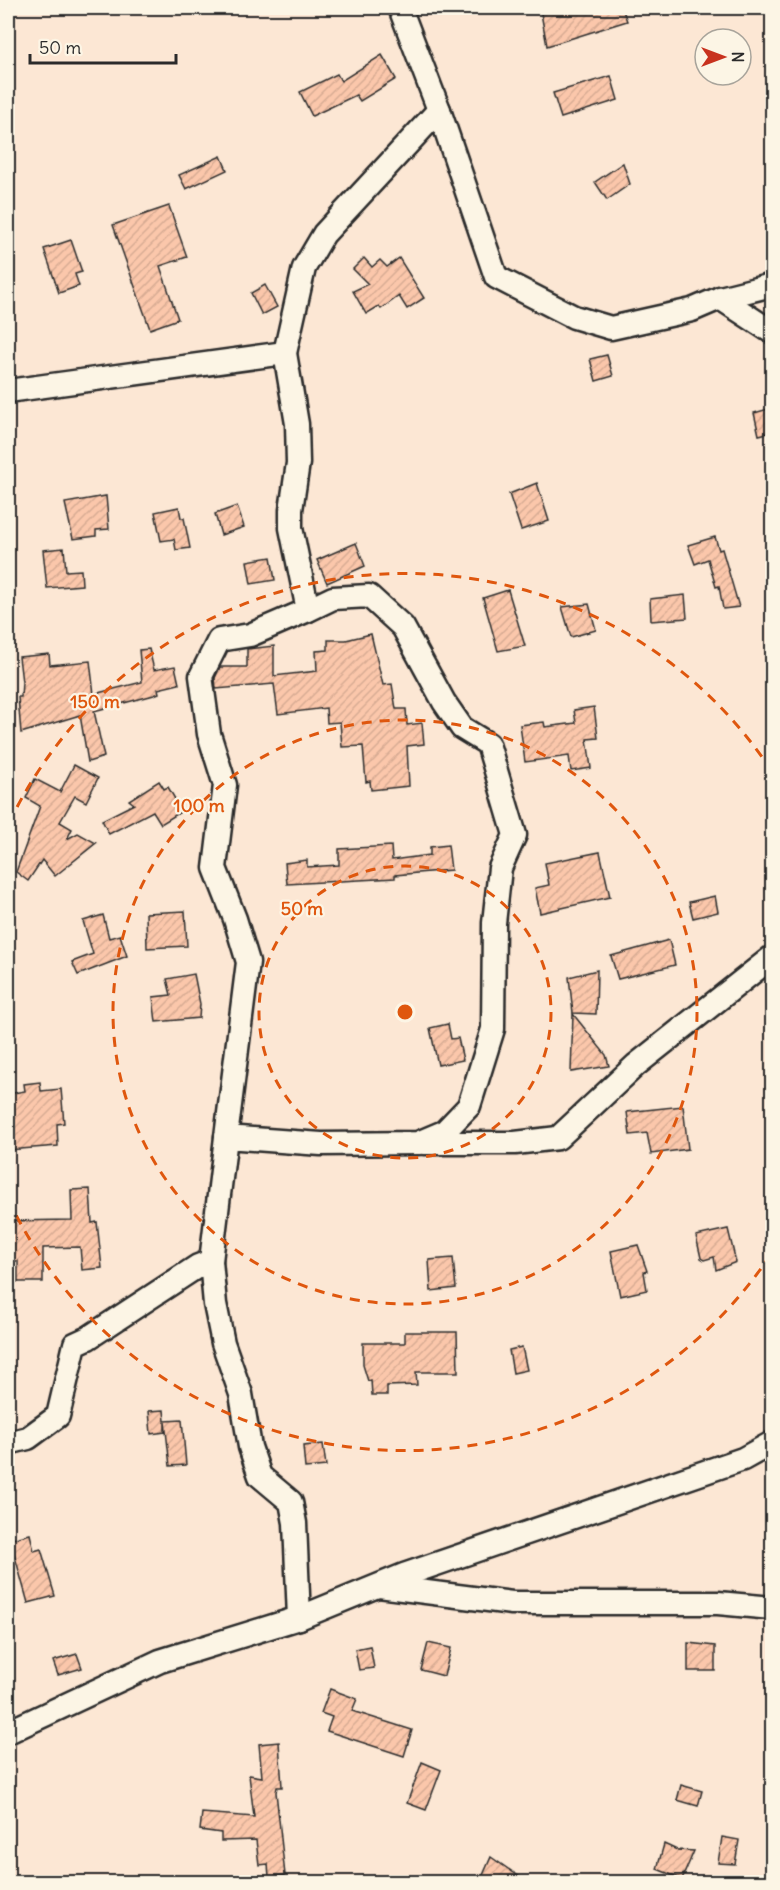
<svg xmlns="http://www.w3.org/2000/svg" width="780" height="1890" font-family="Delius,sans-serif">
<style>
.building{fill:url(#building-hatch);stroke:#2b2b2b;stroke-width:1.5}
.lines{fill:none;stroke-linecap:round;stroke-linejoin:round}
.minor-casing{stroke:#2b2b2b;stroke-width:27}
.minor{stroke:#fcf5e5;stroke-width:22}
.ring{fill:none;stroke:#df570e;stroke-width:3;stroke-dasharray:10 8}
.centre{fill:#df570e;stroke:#fcf5e5;stroke-width:3}
.ring-label{font-size:18px;text-anchor:middle;font-weight:bold;fill:#df570e;stroke:#fcf5e5;stroke-width:4.5;stroke-linejoin:round;paint-order:stroke}
</style>
<defs>
<pattern id="building-hatch" width="6" height="6" patternUnits="userSpaceOnUse" patternTransform="scale(1.5)"><rect width="6" height="6" fill="#fbc7ab"/><path d="M-1 1l2-2M0 6l6-6M5 7l2-2" fill="none" stroke="#d7ab93"/></pattern>
</defs>
<rect width="100%" height="100%" fill="#fce7d4"/>
<filter id="ink" filterUnits="userSpaceOnUse"><feTurbulence type="fractalNoise" baseFrequency=".0167" numOctaves="2"/><feDisplacementMap in="SourceGraphic" scale="12" xChannelSelector="R" yChannelSelector="G"/><feConvolveMatrix kernelMatrix="1 2 1 2 8 2 1 2 1" color-interpolation-filters="sRGB"/></filter>
<g filter="url(#ink)">
<g class="building">
<path d="M540,8H622L627,21L547,46Z"/>
<path d="M382,55L396,79L360,101L356,95L312,116L300,92L337,74L341,81Z"/>
<path d="M611,76L618,100L561,118L553,93Z"/>
<path d="M221,156L227,170L186,189L179,175Z"/>
<path d="M623,163L630,184L607,200L595,182Z"/>
<path d="M169,206L187,257L160,266L178,319L150,329L113,225Z"/>
<path d="M71,240L82,272L75,274L79,286L59,293L44,249Z"/>
<path d="M364,258L372,267L380,260L387,267L399,258L424,298L407,309L399,296L381,309L379,306L366,314L353,291L368,284L353,269Z"/>
<path d="M265,285L277,307L262,315L251,293Z"/>
<path d="M607,355L613,376L596,381L590,359Z"/>
<path d="M772,408V432L759,435L754,413Z"/>
<path d="M537,483L549,521L521,530L509,494Z"/>
<path d="M106,496L109,529L96,530V536L73,539L65,503Z"/>
<path d="M237,506L244,527L221,535L215,514Z"/>
<path d="M179,507L181,518H184L190,548L176,550L174,539L161,541L155,512Z"/>
<path d="M715,537L719,550L722,549L739,607L723,609L719,586L716,587L708,559L695,564L688,545Z"/>
<path d="M356,543L365,566L327,583L317,560Z"/>
<path d="M64,548L66,571L81,570L82,585L47,588L43,550Z"/>
<path d="M271,557L275,580L251,584L247,561Z"/>
<path d="M508,590L525,646L498,651L483,598Z"/>
<path d="M685,595L687,618L651,621L650,599Z"/>
<path d="M589,604L596,630L571,637L562,607Z"/>
<path d="M371,634L383,685L392,684L396,709H406L407,725L422,723L424,744L407,746L409,786L371,790L370,781L366,782L363,746L342,747L340,722L327,723L326,708L278,714L274,684L216,689L215,678L220,667H247V649L274,646V676L317,671L316,651L328,650V640H346Z"/>
<path d="M149,649L154,670L175,666L179,684L158,689L159,693L154,695L94,711L104,757L88,762L80,715L21,733L18,697H21L22,682L19,657L49,654L50,665L90,661L94,694L142,682L139,650Z"/>
<path d="M594,707L598,738L587,739L591,768L571,771L569,756L525,762L520,725L544,722L545,727L576,723L574,710Z"/>
<path d="M74,765L98,778L86,802L75,796L60,822L72,829L67,839L78,833L96,843L55,876L42,860L28,881L16,872L40,806L26,798L35,779L60,792Z"/>
<path d="M159,781L164,789L168,787L182,811L161,824L153,811L109,834L102,820L134,804L129,800Z"/>
<path d="M448,845L451,870L395,875V878L287,884L285,863L307,860V867L339,865V849L391,846L392,860L430,855V847Z"/>
<path d="M600,852L610,897L540,913L535,888L549,885L545,863Z"/>
<path d="M715,896L718,912L693,918L689,902Z"/>
<path d="M185,911L187,946L147,948L146,913Z"/>
<path d="M103,915L109,938L120,935L127,956L78,975L72,962L93,954L83,921Z"/>
<path d="M669,940L675,965L618,979L611,956Z"/>
<path d="M597,970L596,1014L573,1013L569,977Z"/>
<path d="M194,974L200,1004L199,1018L156,1022L153,997L171,995L167,979Z"/>
<path d="M573,1014L606,1055L609,1066L571,1072Z"/>
<path d="M448,1024L451,1039L458,1038L463,1060L438,1065L430,1028Z"/>
<path d="M40,1082L41,1091L61,1089L64,1123L57,1124L58,1146L8,1150V1094L25,1091L24,1084Z"/>
<path d="M683,1106L688,1149L651,1154L647,1133L630,1135L627,1112Z"/>
<path d="M90,1189L92,1223L97,1222L102,1268L82,1270L80,1247L43,1248V1282H18V1261H8V1221L72,1220L71,1190Z"/>
<path d="M728,1229L736,1262L716,1270L714,1257L704,1260L701,1258L696,1236Z"/>
<path d="M638,1245L647,1271L644,1272L647,1290L620,1296L611,1251Z"/>
<path d="M453,1258L456,1288L431,1291L429,1260Z"/>
<path d="M405,1332H457L458,1372H416L417,1385L387,1386V1395H372L371,1380L368,1381L363,1365V1343H405Z"/>
<path d="M522,1347L527,1370L513,1373L509,1350Z"/>
<path d="M164,1410L165,1421L182,1420L186,1465L170,1466L165,1422V1432L151,1434L149,1411Z"/>
<path d="M323,1444L326,1466L305,1468L303,1446Z"/>
<path d="M30,1534L34,1551L41,1549L55,1596L28,1603L14,1553L8,1554V1540Z"/>
<path d="M428,1643L451,1648L444,1676L421,1670Z"/>
<path d="M688,1643L715,1646V1671H688Z"/>
<path d="M370,1646L374,1668L359,1670L355,1649Z"/>
<path d="M77,1654L82,1668L58,1675L53,1661Z"/>
<path d="M330,1689L357,1699L352,1711L412,1730L404,1756L327,1731L332,1717L321,1713Z"/>
<path d="M279,1742L282,1787H277L276,1792L285,1875L269,1877L268,1864L259,1865L256,1840L221,1841V1833L200,1830L202,1813L254,1817L249,1775L262,1777L259,1744Z"/>
<path d="M422,1762L441,1770L426,1810L407,1803Z"/>
<path d="M681,1785L702,1791L698,1806L677,1800Z"/>
<path d="M722,1837L739,1840L735,1864L718,1863Z"/>
<path d="M664,1844L677,1850L694,1851L682,1879L657,1869Z"/>
<path d="M491,1857L527,1882H480Z"/>
</g>
<g class="lines">
<defs>
<g id="minor">
<path d="M400,8L439,110L496,277L574,317L611,328L692,310L720,298L772,285"/>
<path d="M720,298L772,332"/>
<path d="M8,391L285,353"/>
<path d="M226,1137L248,962L235,919L215,868L225,785L209,734L201,676L219,640L250,635L308,610L291,528V510L298,463L297,424L285,353L304,268L324,234L439,110"/>
<path d="M424,1143H515L558,1138L636,1065L772,957"/>
<path d="M8,1443L28,1438L58,1416L75,1344L88,1338L198,1266L211,1261"/>
<path d="M379,1586L512,1603H718L772,1608"/>
<path d="M299,1618L295,1523L291,1502L260,1476L250,1447L241,1394L223,1343L215,1304L211,1261L226,1137L321,1144L418,1143L444,1132L469,1106L493,1029L494,923L500,868L515,835L488,744L462,728L444,702L403,627L369,596L333,598L308,610"/>
<path d="M8,1732L160,1661L299,1618L404,1575L743,1459L772,1443"/>
</g>
</defs>
<use href="#minor" class="minor-casing"/>
<use href="#minor" class="minor"/>
</g>
</g>
<g class="ring">
<circle cx="405" cy="1012" r="146"/>
<circle cx="405" cy="1012" r="292"/>
<path d="M771 1254A439 439 0 0 1 9 1201M9 823A439 439 0 0 1 771 770"/>
</g>
<circle cx="405" cy="1012" r="9" class="centre"/>
<g class="ring-label">
<text x="95" y="708">150 m</text>
<text x="199" y="812">100 m</text>
<text x="302" y="915">50 m</text>
</g>
<rect width="780" height="1890" fill="none" stroke="#fcf5e5" stroke-width="30"/>
<rect x="15" y="15" width="750" height="1860" fill="none" stroke="#2b2b2b" stroke-width="2" filter="url(#ink)"/>
<g transform="translate(723 57) rotate(90)"><circle r="28" fill="#fcf5e5" stroke="#a8a49b" stroke-width="1.5"/>
<path d="M0-4.5L10 22L0 15L-10 22Z" fill="#c8321e"/>
<text y="-9" font-size="16" font-weight="bold" text-anchor="middle" fill="#2b2b2b">N</text>
</g>
<path d="M30 54v9h146v-9" fill="none" stroke="#2b2b2b" stroke-width="3"/>
<text x="39" y="54" font-size="18" fill="#2b2b2b" stroke="#fcf5e5" stroke-width="4.5" paint-order="stroke">50 m</text>
</svg>
